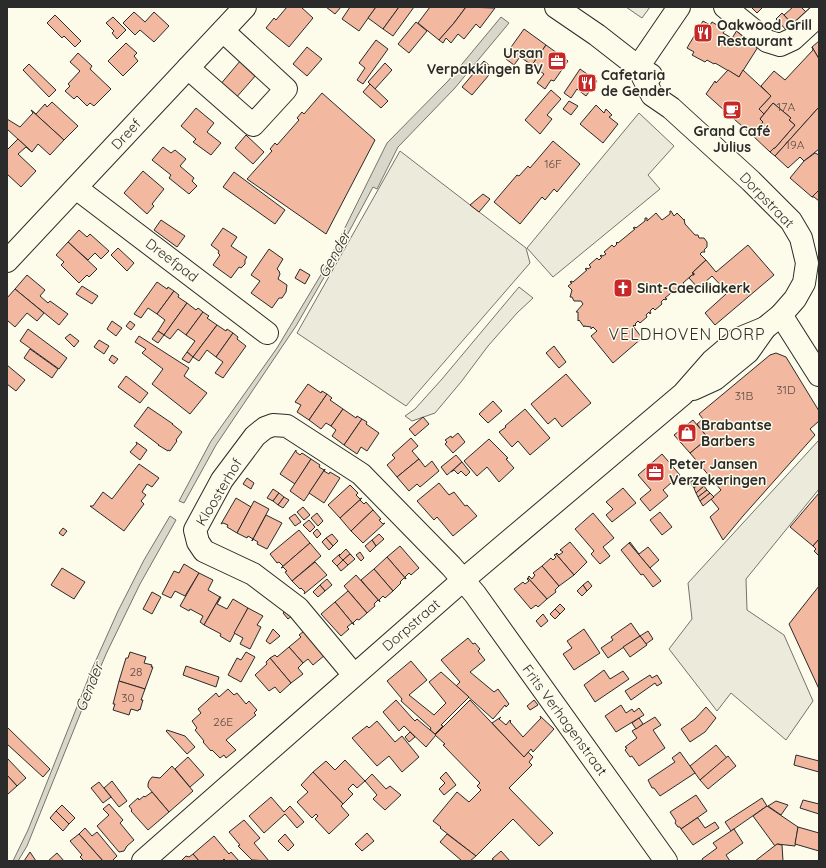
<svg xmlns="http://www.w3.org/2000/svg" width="826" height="868" font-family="Quicksand,sans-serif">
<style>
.green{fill:#ecebdb;stroke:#74746e}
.parking{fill:#eceadb;stroke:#74746e}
.water{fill:#d8d7c9;stroke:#74746e}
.building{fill:#f2b8a0;stroke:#2b2b2b}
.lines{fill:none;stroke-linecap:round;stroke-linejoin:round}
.minor-casing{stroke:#2b2b2b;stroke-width:24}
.minor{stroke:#fdfbea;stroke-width:22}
.labels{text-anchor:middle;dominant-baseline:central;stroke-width:3;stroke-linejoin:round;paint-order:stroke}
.number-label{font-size:12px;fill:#5d4e48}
.poi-label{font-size:14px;font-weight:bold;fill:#2b2b2b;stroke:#fdfbea;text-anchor:start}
.street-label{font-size:14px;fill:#2b2b2b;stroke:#fdfbea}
.water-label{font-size:15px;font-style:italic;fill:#2b2b2b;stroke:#fdfbea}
.quarter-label{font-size:16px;letter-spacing:1px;fill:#2b2b2b;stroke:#fdfbea}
</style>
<rect width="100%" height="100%" fill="#fdfbea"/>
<g class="green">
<path d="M400,151L526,248L530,263L406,406L297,333Z"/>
<path d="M519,287L533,298L517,313L488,346L461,382L435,413L412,421L405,416L415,409L442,379Z"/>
</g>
<g class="parking">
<path d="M626,7H650L642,18Z"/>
<path d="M639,113L674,146L648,175L660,189L553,277L527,248Z"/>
<path d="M819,440V489L746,579L747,610L784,635L813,701L786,740L731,693L717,711L669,649L692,619L688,583Z"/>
</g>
<g class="water">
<path d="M501,17L509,23L454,89L398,147L377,189L373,187L330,267L296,326L216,445L184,503L179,501L211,441L277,348L325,268L387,143L448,81Z"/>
<path d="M170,516L176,520L140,584L107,652L81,712L27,846L18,861H13L28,830L92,669L118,611L144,560Z"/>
</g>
<g class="building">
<path d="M287,7H301L313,18L289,47L266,28L274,18L276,20Z"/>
<path d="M326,7H341L335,14Z"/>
<path d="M350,7H376L359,31L342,19Z"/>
<path d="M376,7H399L383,29L368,18Z"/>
<path d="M399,7H414L393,36L383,29Z"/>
<path d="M430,7H466L454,23L439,40L418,23Z"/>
<path d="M466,7L495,8L480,28L476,24L464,39L458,34L451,43L446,38L443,43L439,40L454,23Z"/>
<path d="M751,7H763L757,13Z"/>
<path d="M793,7H801L808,14L794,26L784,15Z"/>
<path d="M134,12L145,22L154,12L169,26L154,42L140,30L135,35L123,23Z"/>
<path d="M782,13L794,26L788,32L776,19Z"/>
<path d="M55,15L81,41L75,47L64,36L62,38L47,23Z"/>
<path d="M113,17L126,30L117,39L112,33L114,31L106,23Z"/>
<path d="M703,21L710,25L712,22L725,30L723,33L730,37L729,39L731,40L737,30L758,47L739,77L715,63L714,64L707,60L705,62L692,55L694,52L687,48Z"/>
<path d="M416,22L427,31L409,53L398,44Z"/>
<path d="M524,29L546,45L532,65L520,57L514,65L506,59L511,51L509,50Z"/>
<path d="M376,40L388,49L363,84L357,80L365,68L359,63Z"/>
<path d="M819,41V59L812,47Z"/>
<path d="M126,43L137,53L134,56L138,61L123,76L108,61Z"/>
<path d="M546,45L568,61L554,81L551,80L545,89L537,83L544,74L532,65Z"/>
<path d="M307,47L322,59L307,76L293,64Z"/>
<path d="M812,47L819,59V107L775,156L770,152L774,148H775L795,125L789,120L791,118L773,103L764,114L759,109L771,96L761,86L774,71L785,80L813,50Z"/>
<path d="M78,53L92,66L90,69L111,89L94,106L90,103L87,106L77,96L74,99L65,91L70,86L68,84L80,71L70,62Z"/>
<path d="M241,60L257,74L234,100L219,86Z"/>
<path d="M484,61L494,69L472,95L462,87Z"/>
<path d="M385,63L392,70L375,89L368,82Z"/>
<path d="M29,64L56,90L49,97L23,70Z"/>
<path d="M580,69L597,81L586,96L577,89L571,98L564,93Z"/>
<path d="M728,70L739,77L743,70L771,96L759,109L764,114L760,119L763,122L752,135L706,94L715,81L716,83Z"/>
<path d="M370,84L388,101L381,108L363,92Z"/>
<path d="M551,90L561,99L547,115L552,119L540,134L525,120Z"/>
<path d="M322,93L375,140L326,234L247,179L272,151L270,149L275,143L277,145L299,120L297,118L302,112L304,114Z"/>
<path d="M569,101L578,106L571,115L563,109Z"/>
<path d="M52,102L78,126L64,140L31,110L36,114L45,104L47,107Z"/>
<path d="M773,103L791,118L789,120L795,125L775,148H774L770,152L752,135L763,122L760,119Z"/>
<path d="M596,105L604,113L606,109L612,115L609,117L618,124L603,143L580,124Z"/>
<path d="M819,107V149L804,161L800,157L788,168L775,156Z"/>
<path d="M196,108L214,123L207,132L221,143L211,155L193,142L196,139L181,126Z"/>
<path d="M31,110L64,140L50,155L38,144L32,152L7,129V119L20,127L33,113Z"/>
<path d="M246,135L264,152L253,164L235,148Z"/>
<path d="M18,139L32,152L26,147L18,154L36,171L21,187L7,174V150Z"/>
<path d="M553,141L580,164L557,192L554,189L545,200L542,197L520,224L494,202L517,175L519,176L528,166L530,168Z"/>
<path d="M163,147L171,153L175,150L186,159L180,166L194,178L192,181L197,186L189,194L169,178L171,175L152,160Z"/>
<path d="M815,153L819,155V190L812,197L790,178L804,161Z"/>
<path d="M143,171L164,189L152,204L154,206L147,214L124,193Z"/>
<path d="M234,172L285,210L275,224L223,187Z"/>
<path d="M819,190V201L814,197H812Z"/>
<path d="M483,194L490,199L479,212L470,205Z"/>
<path d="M670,211H671L674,216L677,213L684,220V219L685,224L695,235H698L699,238H704L707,242V247L704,250L705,252H702L700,254L706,260L692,273H694V275H692L683,283L684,284L683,285L682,284L665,298L667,299L665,300L664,299L661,302L662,304L655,310L653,308L650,311L651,313L650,314L649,312L646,315L647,317L640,323L638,321L635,324L636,325L635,326L634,325L633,326L642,338L613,363L591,336L597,331L593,327L591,329V327L584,326V327L579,320L578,321V312H576L583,304L581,301H574L572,297H570L572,290L568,286L572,283L570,282L571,281L573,282L587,270L585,269L587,268L588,269L591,267L589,265L597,258L599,260L602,257L600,256L601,255L603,256L606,254L604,252L612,245L614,247L617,244L616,243L617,242L618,243L635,229L633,228L635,227L636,228L645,221V218H647V221L656,213L662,220L670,214Z"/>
<path d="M161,220L185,236L177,247L154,230Z"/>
<path d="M223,228L237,237L231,246L247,257L245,260V264L241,268L239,267L231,278L213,265L220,255L218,253L219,251L211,245Z"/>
<path d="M79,230L87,237L90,234L109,251L101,259L95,253L88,260L68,242Z"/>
<path d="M68,242L97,269L89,277L87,275L79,283L61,265L64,262L56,255Z"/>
<path d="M748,245L774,275L715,325L705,313L726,294L727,292L712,276L698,288L689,278L692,275H694V273H692L706,260L716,272Z"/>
<path d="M118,248L134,263L127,271L111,255Z"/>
<path d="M269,249L283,259L277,269L279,271L280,274L278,279L287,285L286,292L282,298H279L272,308L251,293L260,281L251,275Z"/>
<path d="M300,269L310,275L305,284L295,278Z"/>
<path d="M27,275L45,290L40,296L48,303L50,301L68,314L59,325L15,289Z"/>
<path d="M157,282L167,289L168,287L174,291L157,314L148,308L141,318L134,314Z"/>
<path d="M82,286L98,296L92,304L76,294Z"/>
<path d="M15,289L44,313L37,321L27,313L15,327L7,320V298Z"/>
<path d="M174,291L179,295L178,297L187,303L164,335L158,331L165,320L157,314Z"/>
<path d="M187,303L196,310L198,308L203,312L186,335L178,329L170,339L164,335Z"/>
<path d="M203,312L209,316L207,318L217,325L193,357L187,352L195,341L186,335Z"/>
<path d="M112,321L122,328L116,336L107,329Z"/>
<path d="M130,321L135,325L131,330L126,326Z"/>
<path d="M217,325L226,331L227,329L233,333L216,357L207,350L199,361L193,357Z"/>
<path d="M28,329L67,358L59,369L20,341Z"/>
<path d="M158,331L164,335L158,343L152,339Z"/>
<path d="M233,333L238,337L237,339L246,346L223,378L215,373L223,362L216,357Z"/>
<path d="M70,334L79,341L74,347L65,338Z"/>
<path d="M139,336L189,368L184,376L207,393L190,414L152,384L163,369L142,353L146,349L135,342Z"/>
<path d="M99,340L109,346L104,354L94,347Z"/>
<path d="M554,346L566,362L559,368L546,353Z"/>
<path d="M30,349L58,369L52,378L24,358Z"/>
<path d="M187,352L193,357L189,363L182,359Z"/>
<path d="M776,353L786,357L819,411V421L810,429L815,435L743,516L723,540L710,517L719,509L711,499L721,490L690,453L708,438L697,424L703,419L699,414L770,355Z"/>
<path d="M112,355L118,359L114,364L109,360Z"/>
<path d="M7,365L25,380L16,391L7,384Z"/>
<path d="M566,374L591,403L562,427L555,418L548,424L531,404Z"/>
<path d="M126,376L148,393L140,403L118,387Z"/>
<path d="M308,384L321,393L322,391L327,394L309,420L297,412L301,405L295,402Z"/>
<path d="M327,394L332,398L330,400L343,409L331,426L326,423L321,429L309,420Z"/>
<path d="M493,401L502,411L488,423L479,414Z"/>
<path d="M148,407L173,424H172L182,432L176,440L177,441L170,451L168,450V451L158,445H159L134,426Z"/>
<path d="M343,409L356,418L357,416L362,419L344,445L332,436L336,430L331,426Z"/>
<path d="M525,409L550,438L530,455L518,441L512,447L499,432L506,427L505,426Z"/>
<path d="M423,417L429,424L415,436L409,429Z"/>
<path d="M362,419L367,422L366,424L379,433L367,451L361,447L357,454L344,445Z"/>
<path d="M693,420L708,438L690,453L674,435Z"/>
<path d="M458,433L465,442L453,453L445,444L447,442L445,440L451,436L452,438Z"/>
<path d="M411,438L418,446L412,451L419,459L397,477L387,465L395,458L392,455Z"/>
<path d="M489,439L508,458L506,459L514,468L499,482L487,467L477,476L464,461Z"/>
<path d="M136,442L147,450L140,460L130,452L137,444Z"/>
<path d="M296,450V452L300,455L302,453L311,459L295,484L280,474Z"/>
<path d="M662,454L680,475L663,490L668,496L650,511L640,499L651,490L638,475Z"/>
<path d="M456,455L462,462L447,475L441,467Z"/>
<path d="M311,459L320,465L319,467L324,470L325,469L304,501L290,491Z"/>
<path d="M419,459L425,467L432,461L439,471L420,487L417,484L409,491L397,477Z"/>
<path d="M462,462L470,472L466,476L461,471L458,474L454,470L451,472Z"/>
<path d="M139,464L159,478L152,487L147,484L142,492L146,495L141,501L144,504L124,531L90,506H93L103,492L112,499Z"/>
<path d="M325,469L324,471L329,474L330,472L340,478L324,503L309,493Z"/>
<path d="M247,478L254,483L251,489L243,484Z"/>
<path d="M698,478L701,482L694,488L690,482Z"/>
<path d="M701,482L704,486L696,493L694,488Z"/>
<path d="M439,483L449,495L454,492L465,506L467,505L477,516L453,536L437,517L434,520L417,501Z"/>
<path d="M350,485L358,493L356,495L360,499L362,498L340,518L328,505Z"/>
<path d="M704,486L707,490L698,497L696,493Z"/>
<path d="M623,488L636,503L612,522L606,515L613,509L606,502Z"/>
<path d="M273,489L279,493L273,501L267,498Z"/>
<path d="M707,490L710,493L700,501L698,497Z"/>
<path d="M279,493L284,497L278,505L273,501Z"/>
<path d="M710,493L714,497L703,506L700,501Z"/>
<path d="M819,493V539L813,546L790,527Z"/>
<path d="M284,497L289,500L283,508L278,505Z"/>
<path d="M236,498L251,507L237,533L227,527L228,525L223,523L221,524Z"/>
<path d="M362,498L360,500L364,504L366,502L373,510L351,531L340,518Z"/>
<path d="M254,501L269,509L252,541L253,539L248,536L247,538L237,533Z"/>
<path d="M303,507L310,515L304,520L297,512Z"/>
<path d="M373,510L381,519L379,520L383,524L385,523L363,543L351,531Z"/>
<path d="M660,512L672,527L662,535L650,520Z"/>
<path d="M317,513L323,521L318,526L311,518Z"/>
<path d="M593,513L614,538L603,547L610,556L600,564L591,554L594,551L575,529Z"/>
<path d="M295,514L301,522L295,526L289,518Z"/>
<path d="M266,515L282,523L267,549L257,544L258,542L253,539L252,541Z"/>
<path d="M309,520L315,527L310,532L303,525Z"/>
<path d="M63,528L67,531L63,536L59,533Z"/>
<path d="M317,529L321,534L317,538L313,533Z"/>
<path d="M299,530L310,543L281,568L283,566L279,562L277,563L270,554Z"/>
<path d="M332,534L338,541L333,546L326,538Z"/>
<path d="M379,534L384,539L376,546L372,540Z"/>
<path d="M326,538L333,546L329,550L322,542Z"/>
<path d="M819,539V556L814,551L816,549L813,546Z"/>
<path d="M372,540L376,546L370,552L365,546Z"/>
<path d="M570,542L587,562L574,575L556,554L557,553L559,555L563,552L560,550Z"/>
<path d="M630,542L639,554L648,547L659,560L650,568L629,543Z"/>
<path d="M310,543L321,556L292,581L285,572L287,571L283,567L281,568Z"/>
<path d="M629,543L661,581L653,587L643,574L641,575L621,550Z"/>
<path d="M400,546L419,568L411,575L409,573L405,577L406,579L387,557Z"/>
<path d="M346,549L352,556L350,554L343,560L339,556Z"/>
<path d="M360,552L364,558L361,561L356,555Z"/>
<path d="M340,554L339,556L343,560L337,566L332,561Z"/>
<path d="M350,554L355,559L348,565L343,560Z"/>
<path d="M556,554L574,575L559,586L542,566L551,558L553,560L556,557L554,555Z"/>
<path d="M387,557L406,579L404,578L400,582L401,583L393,591L374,569Z"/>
<path d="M343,560L348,565L341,571L337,566Z"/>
<path d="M315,562L327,575L304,594L305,592L301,588L300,589L292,581Z"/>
<path d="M184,564L199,573L185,596L175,591L171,598L162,594L174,571L179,573Z"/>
<path d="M542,566L559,586L555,590L556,592L547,599L528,578L529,576L532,579L535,575L533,573Z"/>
<path d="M62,568L85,582L74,599L51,585Z"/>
<path d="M374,569L393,591L385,598L383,596L379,600L380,602L361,580Z"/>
<path d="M199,573L213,580L208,590L220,597L204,625L200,622L203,616L190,609L189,611L180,606Z"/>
<path d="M356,575L380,602L378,600L374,604L375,606L367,613L344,586Z"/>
<path d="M528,578L547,599L538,607L536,605L531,609L514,589L523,582L525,584L529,581L527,579Z"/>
<path d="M327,579L332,585L325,591L320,585Z"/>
<path d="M588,581L592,586L587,591L583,585Z"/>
<path d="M320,585L325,591L318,597L313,592Z"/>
<path d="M583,585L587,591L582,596L577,591Z"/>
<path d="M819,586V689L789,624Z"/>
<path d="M348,591L367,613L359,620L357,619L353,623L354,625L335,602Z"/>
<path d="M152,592L161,597L152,614L143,609Z"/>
<path d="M220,597H221L217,604L227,609L233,599L248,608L230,642L220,636L221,634L204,625Z"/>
<path d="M335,602L354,625L352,623L347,627L349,629L341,636L321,614Z"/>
<path d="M560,604L565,609L560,614L555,609Z"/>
<path d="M248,608L263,616L257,625L261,627L250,649L240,644L243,638L234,633Z"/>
<path d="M288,609L293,615L288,619L283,613Z"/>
<path d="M555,609L560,614L555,619L550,614Z"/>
<path d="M543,614L548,621L541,627L536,621Z"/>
<path d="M631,623L640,636L608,658L601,648L613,640L611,637Z"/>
<path d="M273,629L280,636L270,644L266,641Z"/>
<path d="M584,629L600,653L574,670L563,654L572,648L567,641Z"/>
<path d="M304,631L325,655L313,665L308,659L303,663L289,647L301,637L299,635Z"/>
<path d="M648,631L653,639L646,644L640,636Z"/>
<path d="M640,636L647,645L630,657L623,647Z"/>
<path d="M468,638L473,644L475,643L480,649L478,651L485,660L470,672L494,692L498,689L509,704L506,707L505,705L493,719L456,686L460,682L441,660Z"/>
<path d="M289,647L303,663L298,668L303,674L291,683L270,658L275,655L277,657Z"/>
<path d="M130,652L146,657L144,663L152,665L151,667H153L145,689L119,681L126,658H128Z"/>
<path d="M246,652L255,657L241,682L228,675L237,658L241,660Z"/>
<path d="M270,658L291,683L280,693L275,687L269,691L255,675L267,664L266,662Z"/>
<path d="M411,661L427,680L409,695L434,715L446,703L429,682L441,672L469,697L441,725L443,726L435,734L430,730L431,728L401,701L402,699L387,681Z"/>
<path d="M186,666L219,677L216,687L183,675Z"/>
<path d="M604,670L610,679L623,671L629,679L595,702L584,685Z"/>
<path d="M650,675L652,678L657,675L662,683L657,686L655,683L631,700L625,691Z"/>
<path d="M119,681L145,689L141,700H143L140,710L139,709L138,711L131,709L129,715L113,710L115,704H113Z"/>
<path d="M228,689L234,695L237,693L246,704L249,701L257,710L254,713L256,715L226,740L236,750L226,758L224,755L220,758L212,750L211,751L203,742L204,741L195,730L197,728L192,721L201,713L198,709L216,693L219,697Z"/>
<path d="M396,700L412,718L415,721L417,719L436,735L426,747L404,726L399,731L383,712Z"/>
<path d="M470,700L524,757L528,752L533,757L529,762L532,765L509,788L553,833L539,846L513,819L476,856L440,828L441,827L433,821L457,792L469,802L481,790L477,786L480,783L443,745L445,744L435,735Z"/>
<path d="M534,700L538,705L530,710L527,706Z"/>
<path d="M621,705L626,713L632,709L634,712L639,708L644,715L616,732L605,716Z"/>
<path d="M706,707L716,718L705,732L690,742L681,729L695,719Z"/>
<path d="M540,716L554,729L533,752L531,749L524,757L492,723L501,717L499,719L506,725L510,720L511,721L510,722L523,737L541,718Z"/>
<path d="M655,717L661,725L653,730L665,748L639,766L632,756L630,757L625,750L627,748L625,747L637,738L632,731Z"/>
<path d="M639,718L643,724L636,729L632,723Z"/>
<path d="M377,721L395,742L402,736L419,757L402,772L389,756L377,766L352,738L367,726L369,728Z"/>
<path d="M7,727L50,769L43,777L7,744Z"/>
<path d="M167,730L185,736L195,747L187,754L166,731Z"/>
<path d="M410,732L415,737L409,742L405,737Z"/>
<path d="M716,745L727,758L700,780L690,766Z"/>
<path d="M680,752L695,773L660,796L654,788H652L648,780L675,762L672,758Z"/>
<path d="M796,755L819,761V772L794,765Z"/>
<path d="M728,756L736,766L708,789L700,780Z"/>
<path d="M188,757L204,775L190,787L175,769Z"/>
<path d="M7,758L26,778L17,786L7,775Z"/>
<path d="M345,760L365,781L357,788L353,784L348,789L353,794L343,804L313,772L326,761L335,770Z"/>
<path d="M172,766L193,791L169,812L148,787V784L149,781L152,777L160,778Z"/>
<path d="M313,772L343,804L341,806L349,815L329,834L315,819L318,816L316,814L312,818L297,802L308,792L301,785Z"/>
<path d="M446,772L456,785L444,795L439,789L445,783L440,778Z"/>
<path d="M372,774L386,789L390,786L401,795L385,810L373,799L377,795L365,781Z"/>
<path d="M7,775L17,786L8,794L7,793Z"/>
<path d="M112,781L127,801L119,807L104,788Z"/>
<path d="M99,782L111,797L103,803L91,788Z"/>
<path d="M152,792L169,812L148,830L131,811L132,810L129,806L138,798L139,800L144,796L145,797Z"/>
<path d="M696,795L707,811L681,829L680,827H678L675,823L676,821L670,812Z"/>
<path d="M271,797L284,812L290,806L304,822L297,828L285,814L264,833L249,816Z"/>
<path d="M762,798L767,806L731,831L725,822Z"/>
<path d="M803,800L819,804V814L800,808Z"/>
<path d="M776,801L788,805L781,815L768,806Z"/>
<path d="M109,804L123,820L120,823L134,840L127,846L124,851L119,852L97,826L109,815L103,809Z"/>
<path d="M62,805L75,818L69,824L56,811Z"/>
<path d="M767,806L798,827L795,846L777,844L775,846L753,816Z"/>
<path d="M56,811L69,824L63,831L50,818Z"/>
<path d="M697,818H698L705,828L715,822L719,828L693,845L681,829Z"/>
<path d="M244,820L260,838L254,843L269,861L252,860L238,846L240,845L229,832Z"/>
<path d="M798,827L819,833V851L795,844Z"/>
<path d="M85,828L92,836L97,832L117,856L112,861H103L79,834Z"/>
<path d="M734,829L743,843L726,855L730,861H703L702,859L717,848L713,843Z"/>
<path d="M367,833L374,841L362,851L355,844Z"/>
<path d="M79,834L103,861H84L80,857L82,855L70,841Z"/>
<path d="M285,834L294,845L288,851L278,841Z"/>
<path d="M447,834L476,856L470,861H462L440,842Z"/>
<path d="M214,836L229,854L231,852L239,861H226L224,859L222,861H199L193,854Z"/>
<path d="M777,844L782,845L783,861H755Z"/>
<path d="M501,851L510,861H495L492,859Z"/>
<path d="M30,852L36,861H24Z"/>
<path d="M57,853L64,861H48Z"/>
<path d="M193,854L199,861H181L186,856L189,857Z"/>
</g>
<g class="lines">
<defs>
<g id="minor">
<path d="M556,7L597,35L638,67L651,75"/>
<path d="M725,7L767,41L780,45L793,39L819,15"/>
<path d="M638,67L652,95L671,108L751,181L791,221L801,238L807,263L804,283L795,299L781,315L765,328L748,352L715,379L693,389"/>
<path d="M638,67L679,7"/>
<path d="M188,68L253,125L286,89L223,31"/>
<path d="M76,188L267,333"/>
<path d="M7,261L245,7"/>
<path d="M781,315L819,375"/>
<path d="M354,675L298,608L253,574L204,551L198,542L195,530L222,480L255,436L265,428L273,425L287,426L361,474L451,566L475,594L666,861"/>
<path d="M143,861L463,580L683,394L712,361L738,339L765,328"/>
</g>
</defs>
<use href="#minor" class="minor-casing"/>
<use href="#minor" class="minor"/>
</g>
<defs>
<symbol id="restaurant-square" viewBox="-11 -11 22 22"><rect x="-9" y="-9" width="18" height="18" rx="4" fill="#c62828" stroke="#fdfbea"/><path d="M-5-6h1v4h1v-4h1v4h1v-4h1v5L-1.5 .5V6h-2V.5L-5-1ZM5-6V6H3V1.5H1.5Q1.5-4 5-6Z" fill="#fff"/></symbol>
<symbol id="office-square" viewBox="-11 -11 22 22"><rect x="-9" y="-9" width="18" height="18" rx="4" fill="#c62828" stroke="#fdfbea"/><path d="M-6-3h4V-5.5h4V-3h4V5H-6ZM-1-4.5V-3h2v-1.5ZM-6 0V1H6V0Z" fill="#fff"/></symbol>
<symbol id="cafe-square" viewBox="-11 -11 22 22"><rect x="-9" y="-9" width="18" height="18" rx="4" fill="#c62828" stroke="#fdfbea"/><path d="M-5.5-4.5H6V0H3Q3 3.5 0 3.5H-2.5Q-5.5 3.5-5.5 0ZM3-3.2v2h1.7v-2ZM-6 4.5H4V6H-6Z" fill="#fff"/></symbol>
<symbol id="church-square" viewBox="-11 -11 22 22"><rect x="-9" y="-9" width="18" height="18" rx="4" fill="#c62828" stroke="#fdfbea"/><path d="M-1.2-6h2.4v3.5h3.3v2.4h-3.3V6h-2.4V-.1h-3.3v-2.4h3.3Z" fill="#fff"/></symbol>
<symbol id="shop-square" viewBox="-11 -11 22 22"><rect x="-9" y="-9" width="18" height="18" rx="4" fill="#c62828" stroke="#fdfbea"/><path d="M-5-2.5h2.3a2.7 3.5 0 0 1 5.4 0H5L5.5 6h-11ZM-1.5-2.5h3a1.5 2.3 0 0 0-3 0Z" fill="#fff"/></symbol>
</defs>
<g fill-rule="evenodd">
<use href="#restaurant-square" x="692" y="22" width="22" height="22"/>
<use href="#office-square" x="546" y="50" width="22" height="22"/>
<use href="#restaurant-square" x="576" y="72" width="22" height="22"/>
<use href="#cafe-square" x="721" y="99" width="22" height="22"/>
<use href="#church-square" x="612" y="277" width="22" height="22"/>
<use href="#shop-square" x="676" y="422" width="22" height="22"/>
<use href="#office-square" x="644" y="461" width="22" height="22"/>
</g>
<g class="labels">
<g class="number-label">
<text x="786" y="106">17A</text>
<text x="795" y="144">19A</text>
<text x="553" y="163">16F</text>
<text x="786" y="389">31D</text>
<text x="744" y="395">31B</text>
<text x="136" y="671">28</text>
<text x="128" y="697">30</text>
<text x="223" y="721">26E</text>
</g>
<g class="poi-label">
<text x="717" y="25">Oakwood Grill<tspan x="717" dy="16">Restaurant</tspan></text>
<text x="543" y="53" text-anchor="end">Ursan<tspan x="543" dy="16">Verpakkingen BV</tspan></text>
<text x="601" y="75">Cafetaria<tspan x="601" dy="16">de Gender</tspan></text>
<text x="732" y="131" text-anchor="middle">Grand Café<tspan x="732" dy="16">Julius</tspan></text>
<text x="637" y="288">Sint-Caeciliakerk</text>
<text x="701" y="425">Brabantse<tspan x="701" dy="16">Barbers</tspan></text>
<text x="669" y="464">Peter Jansen<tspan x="669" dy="16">Verzekeringen</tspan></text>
</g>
<g class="street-label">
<text transform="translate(126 134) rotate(-47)">Dreef</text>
<text transform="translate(767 200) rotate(46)">Dorpstraat</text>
<text transform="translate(172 260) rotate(37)">Dreefpad</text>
<text transform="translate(219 492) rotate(-59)">Kloosterhof</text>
<text transform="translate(411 625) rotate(-41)">Dorpstraat</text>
<text transform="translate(565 720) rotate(54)">Frits Verhagenstraat</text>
</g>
<g class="water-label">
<text transform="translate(334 254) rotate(-61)">Gender</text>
<text transform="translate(89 687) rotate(-68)">Gender</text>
</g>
<g class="quarter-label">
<text x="687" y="334">VELDHOVEN DORP</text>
</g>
</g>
<rect width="826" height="868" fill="none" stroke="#2b2b2b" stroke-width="16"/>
</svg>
